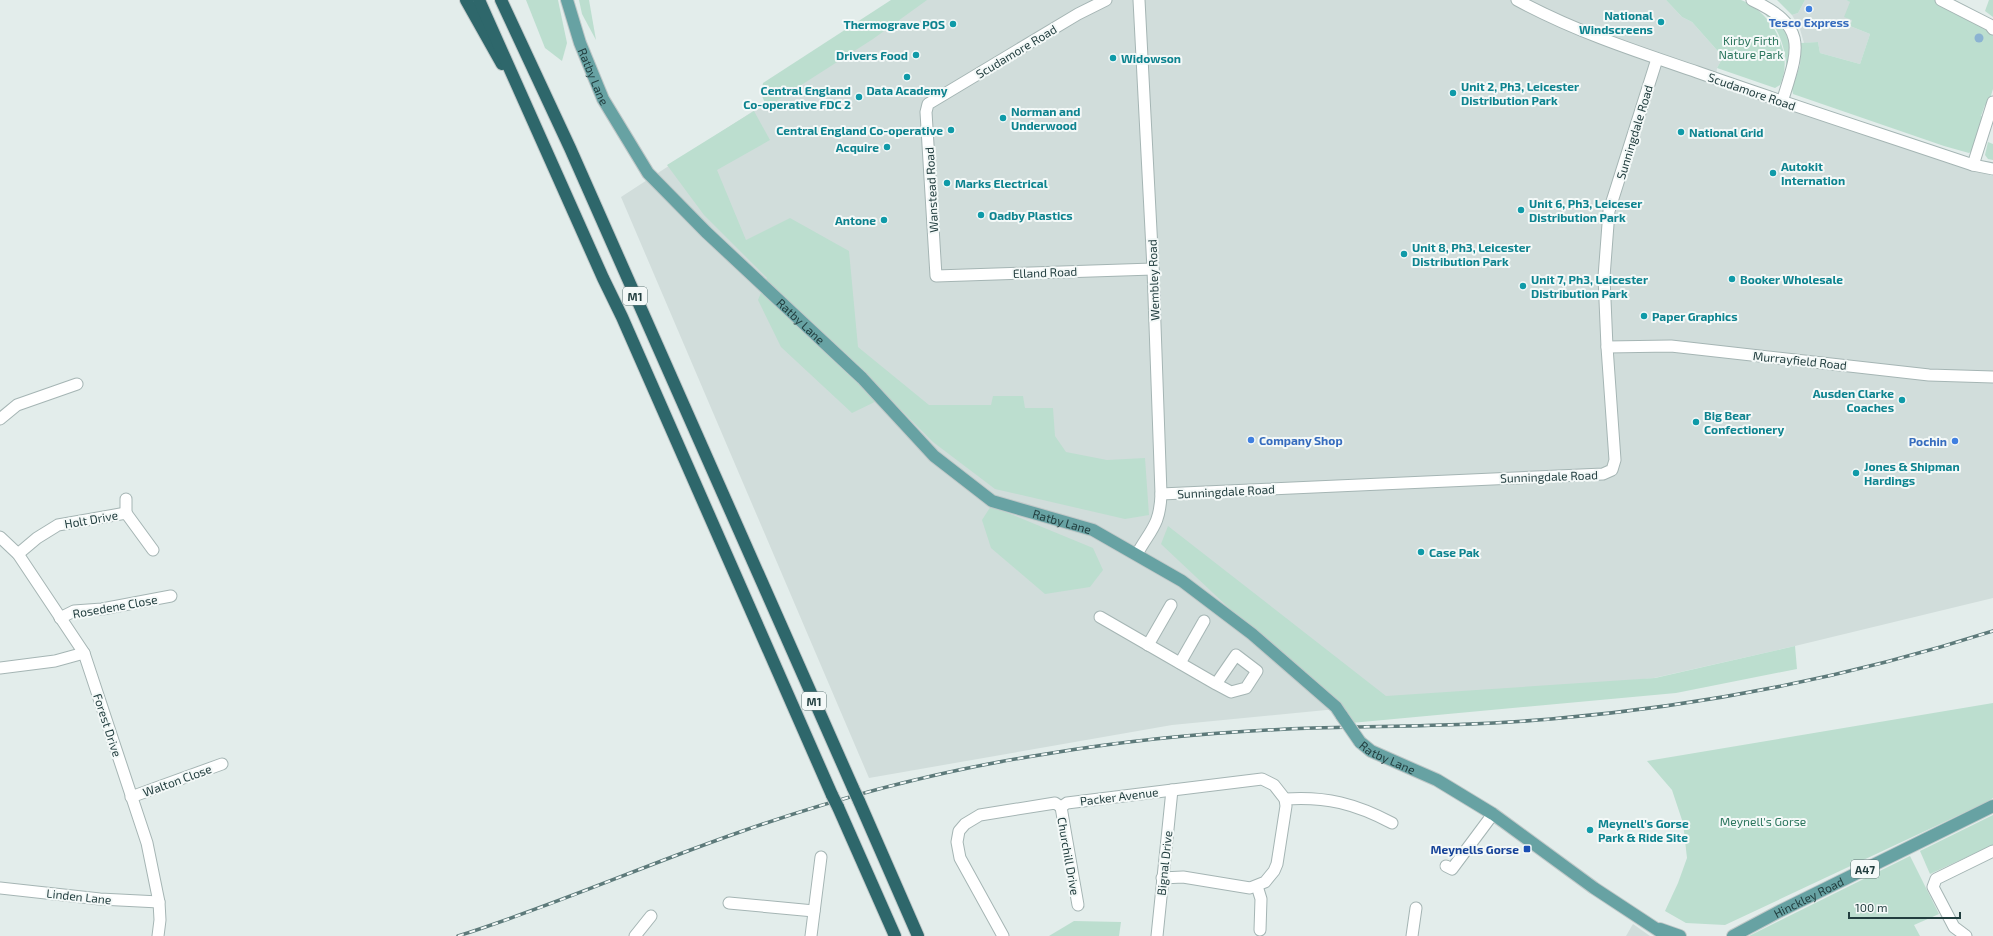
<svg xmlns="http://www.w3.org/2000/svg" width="1993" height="936" font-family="'Exo 2',sans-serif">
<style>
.built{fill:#d1dddb}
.green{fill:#bcdecf}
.water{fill:#8bb3d2}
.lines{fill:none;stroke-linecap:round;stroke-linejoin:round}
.minor-casing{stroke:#a5b5b4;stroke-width:13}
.major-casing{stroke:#c1c9c9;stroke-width:14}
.highway-casing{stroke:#c1c9c9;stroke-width:14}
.minor{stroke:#fff;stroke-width:11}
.major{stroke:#67a2a3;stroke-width:12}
.highway{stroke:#2e676b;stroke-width:12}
.rail-casing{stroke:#5d7a7a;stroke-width:3.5}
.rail{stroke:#f4f9f8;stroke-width:2;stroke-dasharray:6;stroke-linecap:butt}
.major-bridge-casing{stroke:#c1c9c9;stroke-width:14;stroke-linecap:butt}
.highway-bridge-casing{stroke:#c1c9c9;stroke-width:14;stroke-linecap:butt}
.major-bridge{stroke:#67a2a3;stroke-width:12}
.highway-bridge{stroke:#2e676b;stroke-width:12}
.shop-dot{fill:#3f7fe0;stroke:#f4f9f8;stroke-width:1.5}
.culture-dot{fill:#0f9aa8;stroke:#f4f9f8;stroke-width:1.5}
.transit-dot{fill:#1a4fb4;stroke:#f4f9f8;stroke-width:1.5}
.labels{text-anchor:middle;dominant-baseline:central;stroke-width:4;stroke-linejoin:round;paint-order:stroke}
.shield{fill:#f4f9f8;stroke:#617676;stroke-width:1}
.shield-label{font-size:11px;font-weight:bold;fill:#223e3f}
.culture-label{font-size:12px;font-weight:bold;fill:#0d838f;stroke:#f4f9f8;text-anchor:start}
.shop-label{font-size:12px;font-weight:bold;fill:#366cbe;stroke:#f4f9f8}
.park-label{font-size:12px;fill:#2c765e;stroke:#f4f9f8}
.street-label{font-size:12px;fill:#223e3f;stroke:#f4f9f8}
.transit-label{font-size:12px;font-weight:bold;fill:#164399;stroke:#f4f9f8;text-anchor:end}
</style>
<rect width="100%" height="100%" fill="#e3edeb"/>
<g class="built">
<path d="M924,0H1666L1682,17L1692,22L1723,57L1717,68L1715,86L1993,176V598L1795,646L1654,678L1172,725L869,778L621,197Z"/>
<path d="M1805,0H1846L1851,2L1852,20L1850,26L1870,34L1860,64L1820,53L1818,42L1804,43L1800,29L1792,15L1798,13Z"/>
<path d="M1633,924L1650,936H1626Z"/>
</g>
<g class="green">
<path d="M526,0H558L567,43L562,61L545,48Z"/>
<path d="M579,0H589L596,40L582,14Z"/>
<path d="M891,0H927L873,39L767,107L761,94L763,83Z"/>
<path d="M1666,0H1741C1772,12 1795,54 1780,85L1775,88L1717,68L1723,57L1692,22L1682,17Z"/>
<path d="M1777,0H1805L1798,13L1792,15Z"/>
<path d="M1846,0H1937L1991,31L1993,35V89L1988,105H1985L1981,116L1984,117L1972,151L1969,153L1944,146L1793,94L1792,89L1800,65L1801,43L1818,42L1820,53L1860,64L1870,34L1850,26L1852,20L1844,17L1850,2Z"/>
<path d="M1989,0H1993V17L1985,11Z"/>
<path d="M1765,9C1790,33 1794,36 1787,71C1785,46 1779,27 1761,10Z"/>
<path d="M754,111L770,140L717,170L746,240L790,218L849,251L858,347L929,405H991L993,396H1023L1025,408H1053L1055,436L1066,452L1107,460L1145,458L1149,515L1125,519L995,489L933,442L887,396L852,413L781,347L758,300L767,278L704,215L667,165Z"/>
<path d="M1988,142L1993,144V160L1988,159L1985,155Z"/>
<path d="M991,506L1093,548L1103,570L1090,587L1045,594L991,548L982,520Z"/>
<path d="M1168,526L1386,696L1655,678L1795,646L1797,669L1676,693L1351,723L1161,544Z"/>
<path d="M1993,703V798L1987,802L1725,925L1686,923L1665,911L1678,883L1687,858L1683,823L1672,790L1647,761Z"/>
<path d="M1993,815V845L1930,874L1920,851Z"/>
<path d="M1910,856L1939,914L1914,925L1920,936H1749Z"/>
<path d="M1074,921L1121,922L1119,936H1049Z"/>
</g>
<circle class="water" cx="1979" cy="38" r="4.5"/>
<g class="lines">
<defs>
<g id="minor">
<path d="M1106,0L1078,14L928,104L926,112L936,276L1153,269"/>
<path d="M1517,0C1574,31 1635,51 1697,72C1788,104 1881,134 1973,165L1993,169"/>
<path d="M1752,0C1810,27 1798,50 1782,102"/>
<path d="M1941,0L1990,25L1993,29"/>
<path d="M1973,165L1993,102"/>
<path d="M1607,347L1671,346L1929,375L1993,377"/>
<path d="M0,419L17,405L77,384"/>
<path d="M1161,494L1603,474L1612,470L1615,460L1607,347L1604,277L1609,211L1657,59"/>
<path d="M126,499V513"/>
<path d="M0,537L18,554L84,653L147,843L159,902L160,920L158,936"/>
<path d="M18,554L37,538L58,525L126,513L153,550"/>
<path d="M1137,554C1151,529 1160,525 1161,494L1153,269L1139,0"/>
<path d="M1100,617L1216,684L1236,655L1257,671L1246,688L1231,692L1216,684"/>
<path d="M60,618L74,611L102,609L171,596"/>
<path d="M1148,645L1171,605"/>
<path d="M1180,663L1204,621"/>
<path d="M0,668L55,661L84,653"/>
<path d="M131,797L222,764"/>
<path d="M1061,807L1078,905"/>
<path d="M1446,866L1452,869L1493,814"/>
<path d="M1162,878L1183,877L1250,888L1265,882L1274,871L1277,864L1286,806L1285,799"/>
<path d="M1257,886L1261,899L1260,930"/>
<path d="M0,888L100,899L159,902"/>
<path d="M729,903L814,911"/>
<path d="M635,936L651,916"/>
<path d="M811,936L821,857"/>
<path d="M1003,936L960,858L957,842L959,831L965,824L980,815L1055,803L1061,807L1067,803L1262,779L1274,785L1285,799C1326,796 1356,804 1392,823"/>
<path d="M1157,936L1172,790"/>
<path d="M1412,936L1416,908"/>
<path d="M1966,936L1954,927L1933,887L1936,879L1993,851"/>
</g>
<g id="major">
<path id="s1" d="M567,0L580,43L603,99L648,173L706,232L862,378L934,456L992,501L1093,530L1182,581L1252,634L1336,707L1342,716"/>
<path id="s2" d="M1360,742L1371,751L1437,780L1493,814L1594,888L1667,936"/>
<path d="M1660,929L1680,936"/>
<path id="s3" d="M1733,936L1780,911L1993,806"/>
</g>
<g id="highway">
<path d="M466,0L502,64"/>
<path d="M479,0L603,278L622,317L832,795"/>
<path d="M501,0L570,148L853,788"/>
<path d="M859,801L918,936"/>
<path d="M838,807L895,936"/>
</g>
</defs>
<use href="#minor" class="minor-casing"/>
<use href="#major" class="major-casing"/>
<use href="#highway" class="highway-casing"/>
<use href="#minor" class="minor"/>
<use href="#major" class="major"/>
<use href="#highway" class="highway"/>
<defs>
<path id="rail" d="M458,936C553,906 645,865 740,832C839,797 942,770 1046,754C1135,739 1224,731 1314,728C1393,726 1472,726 1551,719C1701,706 1850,677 1993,631"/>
</defs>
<use href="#rail" class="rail-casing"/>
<use href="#rail" class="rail"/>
<defs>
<path id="major-bridge" d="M1342,716L1360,742"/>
<g id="highway-bridge">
<path d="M853,788L859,801"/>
<path d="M832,795L838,807"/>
</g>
</defs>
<use href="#major-bridge" class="major-bridge-casing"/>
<use href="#highway-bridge" class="highway-bridge-casing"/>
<use href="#major-bridge" class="major-bridge"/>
<use href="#highway-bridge" class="highway-bridge"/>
</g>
<g class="shop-dot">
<circle cx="1809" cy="9" r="4"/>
<circle cx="1251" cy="440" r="4"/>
<circle cx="1955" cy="441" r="4"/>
</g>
<g class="culture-dot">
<circle cx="1661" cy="22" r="4"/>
<circle cx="953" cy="24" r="4"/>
<circle cx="916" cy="55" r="4"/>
<circle cx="1113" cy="58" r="4"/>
<circle cx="907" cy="77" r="4"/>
<circle cx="1453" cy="93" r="4"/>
<circle cx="859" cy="97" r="4"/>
<circle cx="1003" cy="118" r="4"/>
<circle cx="951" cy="130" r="4"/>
<circle cx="1681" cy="132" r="4"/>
<circle cx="887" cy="147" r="4"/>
<circle cx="1773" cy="173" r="4"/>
<circle cx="947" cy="183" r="4"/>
<circle cx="1521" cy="210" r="4"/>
<circle cx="981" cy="215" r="4"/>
<circle cx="884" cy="220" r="4"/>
<circle cx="1404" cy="254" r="4"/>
<circle cx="1732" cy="279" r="4"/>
<circle cx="1523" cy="286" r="4"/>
<circle cx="1644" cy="316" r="4"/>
<circle cx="1902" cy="400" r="4"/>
<circle cx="1696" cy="422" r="4"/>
<circle cx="1856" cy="473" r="4"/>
<circle cx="1421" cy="552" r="4"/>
<circle cx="1590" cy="830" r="4"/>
</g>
<rect class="transit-dot" x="1523" y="845" width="8" height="8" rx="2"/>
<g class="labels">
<g class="shield">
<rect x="623" y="287" width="24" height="18" rx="3"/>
<rect x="802" y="692" width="24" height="18" rx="3"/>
<rect x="1851" y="860" width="28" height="18" rx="3"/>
</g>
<g class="shield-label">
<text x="635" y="296">M1</text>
<text x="814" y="701">M1</text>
<text x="1865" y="869">A47</text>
</g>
<g class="culture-label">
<text x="1653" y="15" text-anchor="end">National<tspan x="1653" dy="14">Windscreens</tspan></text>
<text x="945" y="24" text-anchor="end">Thermograve POS</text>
<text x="908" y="55" text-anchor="end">Drivers Food</text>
<text x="1121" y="58">Widowson</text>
<text x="1461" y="86">Unit 2, Ph3, Leicester<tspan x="1461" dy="14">Distribution Park</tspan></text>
<text x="851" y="90" text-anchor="end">Central England<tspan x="851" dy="14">Co-operative FDC 2</tspan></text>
<text x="907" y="90" text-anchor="middle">Data Academy</text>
<text x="1011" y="111">Norman and<tspan x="1011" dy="14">Underwood</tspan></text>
<text x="943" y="130" text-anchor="end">Central England Co-operative</text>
<text x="1689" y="132">National Grid</text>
<text x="879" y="147" text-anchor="end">Acquire</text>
<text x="1781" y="166">Autokit<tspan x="1781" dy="14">Internation</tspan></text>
<text x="955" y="183">Marks Electrical</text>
<text x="1529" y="203">Unit 6, Ph3, Leiceser<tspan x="1529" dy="14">Distribution Park</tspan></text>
<text x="989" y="215">Oadby Plastics</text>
<text x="876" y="220" text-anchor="end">Antone</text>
<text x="1412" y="247">Unit 8, Ph3, Leicester<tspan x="1412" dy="14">Distribution Park</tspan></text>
<text x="1531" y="279">Unit 7, Ph3, Leicester<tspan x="1531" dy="14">Distribution Park</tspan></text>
<text x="1740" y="279">Booker Wholesale</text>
<text x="1652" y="316">Paper Graphics</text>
<text x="1894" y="393" text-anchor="end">Ausden Clarke<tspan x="1894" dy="14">Coaches</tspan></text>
<text x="1704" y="415">Big Bear<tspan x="1704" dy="14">Confectionery</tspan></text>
<text x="1864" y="466">Jones &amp; Shipman<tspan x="1864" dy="14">Hardings</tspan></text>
<text x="1429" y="552">Case Pak</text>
<text x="1598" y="823">Meynell's Gorse<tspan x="1598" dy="14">Park &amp; Ride Site</tspan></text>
</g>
<g class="shop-label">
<text x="1809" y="22">Tesco Express</text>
<text x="1259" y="440" text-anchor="start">Company Shop</text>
<text x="1947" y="441" text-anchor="end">Pochin</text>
</g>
<g class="park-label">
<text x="1751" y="40">Kirby Firth<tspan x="1751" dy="14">Nature Park</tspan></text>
<text x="1763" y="821">Meynell's Gorse</text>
</g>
<g class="street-label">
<text transform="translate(1016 51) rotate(-31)">Scudamore Road</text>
<text stroke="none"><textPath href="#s1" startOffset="81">Ratby Lane</textPath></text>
<text transform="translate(1752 91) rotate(19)">Scudamore Road</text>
<text transform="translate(1634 132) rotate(-73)">Sunningdale Road</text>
<text transform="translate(931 190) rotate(-93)">Wanstead Road</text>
<text transform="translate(1045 272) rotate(-2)">Elland Road</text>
<text transform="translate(1153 280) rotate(-92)">Wembley Road</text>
<text stroke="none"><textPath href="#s1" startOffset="405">Ratby Lane</textPath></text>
<text transform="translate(1800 360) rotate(6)">Murrayfield Road</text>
<text transform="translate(1549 476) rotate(-2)">Sunningdale Road</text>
<text transform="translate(1226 491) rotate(-3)">Sunningdale Road</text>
<text transform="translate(91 519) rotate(-10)">Holt Drive</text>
<text stroke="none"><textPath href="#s1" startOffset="741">Ratby Lane</textPath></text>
<text transform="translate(115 606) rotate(-10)">Rosedene Close</text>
<text transform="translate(108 725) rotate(72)">Forest Drive</text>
<text stroke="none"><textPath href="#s2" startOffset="32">Ratby Lane</textPath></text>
<text transform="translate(177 780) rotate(-20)">Walton Close</text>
<text transform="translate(1119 796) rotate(-7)">Packer Avenue</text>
<text transform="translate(1069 856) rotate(80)">Churchill Drive</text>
<text transform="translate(1164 863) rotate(-84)">Bignal Drive</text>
<text transform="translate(79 896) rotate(6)">Linden Lane</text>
<text stroke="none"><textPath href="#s3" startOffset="85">Hinckley Road</textPath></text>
</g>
<g class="transit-label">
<text x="1519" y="849">Meynells Gorse</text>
</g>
</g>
<path d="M1849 912v6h111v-6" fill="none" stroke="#223e3f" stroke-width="2"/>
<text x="1855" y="912" font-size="12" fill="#223e3f" stroke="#f4f9f8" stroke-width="3" paint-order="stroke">100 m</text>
</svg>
